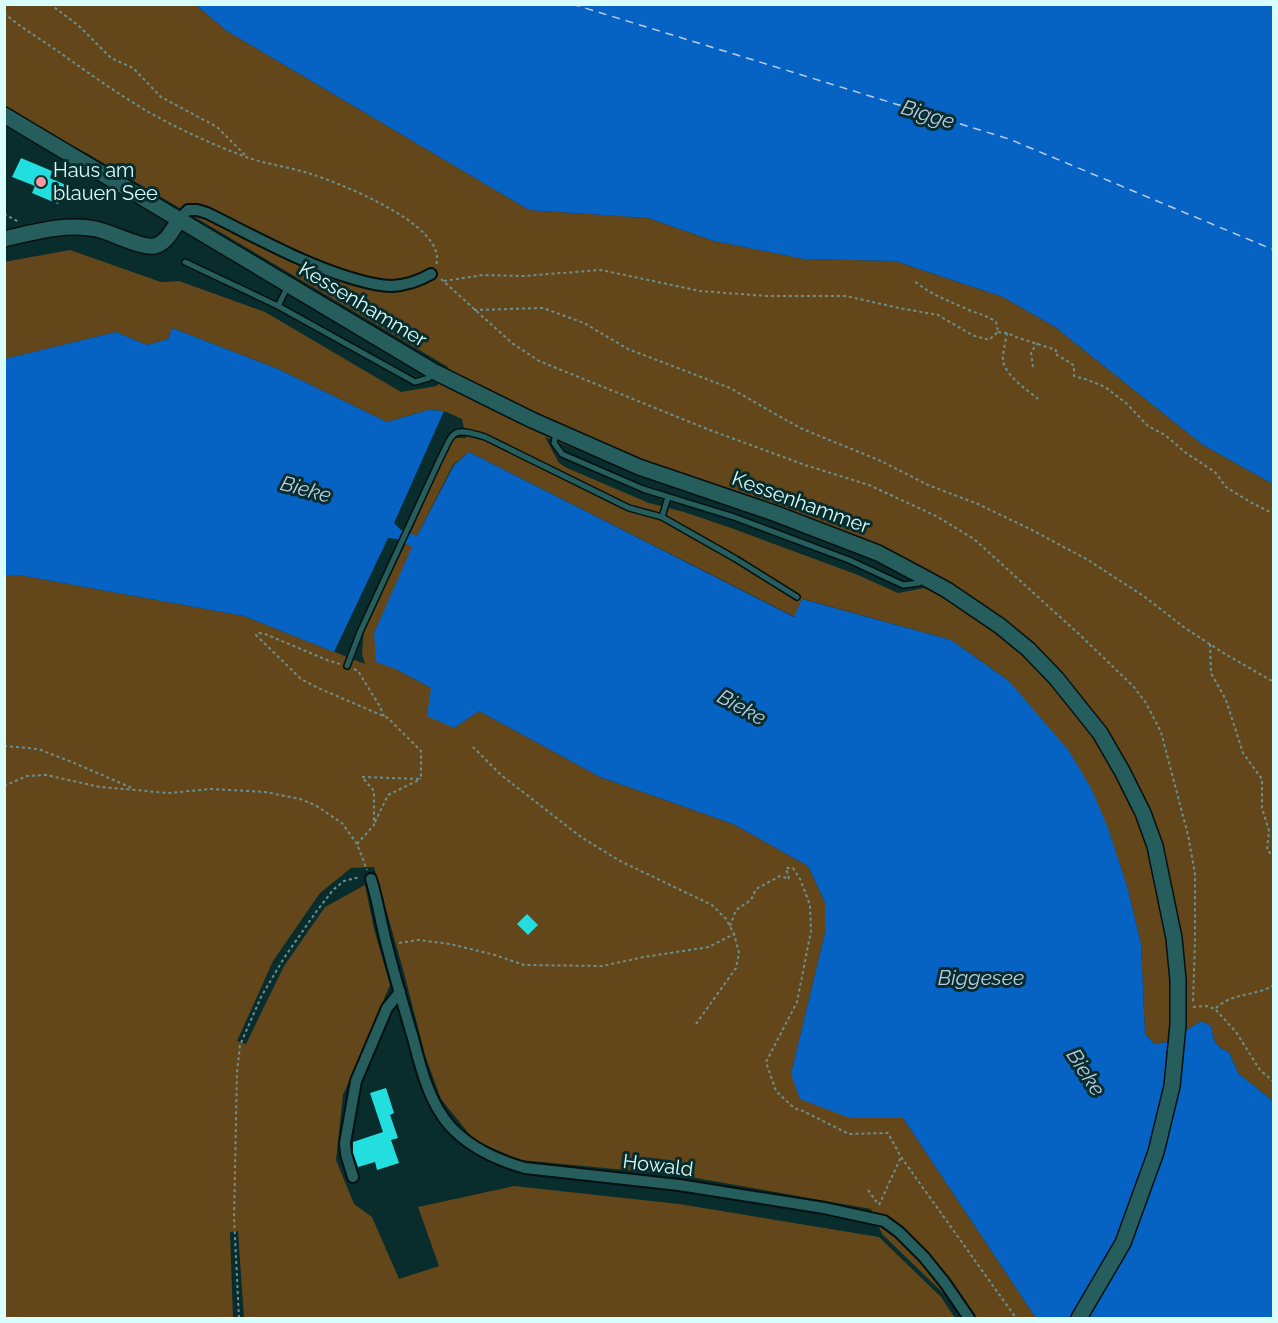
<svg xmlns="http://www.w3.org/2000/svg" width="1278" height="1323" font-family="Raleway,sans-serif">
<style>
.green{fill:#63471a;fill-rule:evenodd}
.water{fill:#0663c4}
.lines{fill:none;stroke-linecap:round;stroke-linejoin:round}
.ferry{stroke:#bbcde6;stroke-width:1.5;stroke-dasharray:8 6;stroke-linecap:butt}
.building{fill:#22dedf}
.lane-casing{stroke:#051111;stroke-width:8}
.street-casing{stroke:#051111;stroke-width:14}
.secondary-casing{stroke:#051111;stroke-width:18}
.path{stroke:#6c9090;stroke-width:2;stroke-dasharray:3 3;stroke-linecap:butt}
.lane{stroke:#265d5d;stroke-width:5}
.street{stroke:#265d5d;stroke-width:10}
.secondary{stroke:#265d5d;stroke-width:15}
.poi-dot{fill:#f49aa0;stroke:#092c2c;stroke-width:2}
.labels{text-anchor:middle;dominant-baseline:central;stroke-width:6;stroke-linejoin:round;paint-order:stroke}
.poi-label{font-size:20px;fill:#d8fefd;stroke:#092c2c;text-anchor:start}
.street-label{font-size:20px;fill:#d8fefd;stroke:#092c2c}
.water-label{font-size:21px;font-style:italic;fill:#bbcde6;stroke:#092c2c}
</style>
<rect width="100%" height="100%" fill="#092c2c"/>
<g class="green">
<path d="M5,5H196L227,31L529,210L648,218L714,241L804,259L895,261L1003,297L1055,327L1203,445L1273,484V1101L1238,1073L1229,1052C1214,1046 1214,1041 1211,1026L1201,1021L1167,1042L1154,1044L1145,1034L1141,944L1127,886L1108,829L1009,681L951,640L803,599L795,617L469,452L453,465L417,536L410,534L453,438H466L462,419L444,411L428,410L387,422L278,369L172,328L168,339L147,345L116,332L5,359L4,262L70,250L161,282L179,281L265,312L401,392L437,386L448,367L90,155L5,111ZM545,437L639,474L767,518L851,549L929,587L898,593L858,575L734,529L684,512L649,503L567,468L559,463Z"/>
<path d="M406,543L413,547L374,633L396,669L431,688L454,728L479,711L600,777L733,824L808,866L825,902V933L791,1074L850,1118H903L1036,1318H963L943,1293L882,1234L871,1209L679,1175L520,1160L474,1140L441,1099L425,1055L404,973L374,867L351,868L320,893L273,961L237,1041L246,1044L284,966L325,907L365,885L374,929L390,985L343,1095L336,1160L354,1204L372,1217L399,1279L439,1266L418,1207L514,1186L679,1204L879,1237L941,1297L955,1318H244L238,1231L230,1232L233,1318H5V575H19L244,616L365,664L362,654L364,630Z"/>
</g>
<g class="water">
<path d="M196,5H1273V484L1203,445L1055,327L1003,297L895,261L804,259L714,241L648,218L529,210L227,31Z"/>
<path d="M172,328L278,369L387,422L428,410L444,411L394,523L401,530L417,536L454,465L469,452L794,617L802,599L951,640L1009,681L1069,751L1091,788L1108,828L1127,886L1141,944L1145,1034L1154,1044L1167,1042L1201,1021L1211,1026C1214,1041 1214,1046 1229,1052L1238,1073L1273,1101V1318H1036L903,1118H850L800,1099L791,1074L825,933V902L808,866L733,824L600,777L479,711L454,728L427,716L431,688L396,669L376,662L374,633L412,547L397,539L388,538L334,652L244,616L19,575H5L4,359L116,332L147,345L168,339Z"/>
</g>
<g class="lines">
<path class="ferry" d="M572,4L1009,139L1274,250"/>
</g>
<g class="building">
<path d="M21,158L52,171L50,178L66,185L58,204L32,193L35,186L12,177Z"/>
<path d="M527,914L538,925L528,935L517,924Z"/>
<path d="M386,1088L394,1113L390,1115L398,1138L391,1140L399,1163L377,1170L375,1162L358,1167L353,1153V1142L383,1132L370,1093Z"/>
</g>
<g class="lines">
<defs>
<g id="lane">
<path d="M185,262L278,306L415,382L429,378L432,372"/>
<path d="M278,306L288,286"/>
<path d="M556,433L554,443L562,454L643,489L734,517L849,560L903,585L919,583L922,580"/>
<path d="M662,517L668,497"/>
<path d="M347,666L360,632L439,461C454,432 450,426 485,437L629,508L662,517L736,559L797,597"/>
</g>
<g id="street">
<path d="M179,220L188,210H197L207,213C254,236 301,263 351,278C364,282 378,286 392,286C406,285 419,281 431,274"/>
<path d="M371,879C378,901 381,924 387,946C395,977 404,1008 413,1038C421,1069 429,1102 450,1126C470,1148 497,1160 525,1168L679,1185L824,1208L884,1221L899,1232L924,1257L945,1283L969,1318"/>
<path d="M353,1177L346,1154L345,1143L356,1081L387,1008L400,992"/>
</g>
<g id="secondary">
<path d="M4,115L433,371L532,420L639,467L774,513L878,553L925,578L947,590L1000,626L1028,649L1056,678L1100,733L1122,771L1143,813L1155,846L1174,938L1178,980V1025L1172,1086L1156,1152L1123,1243L1079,1318"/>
<path d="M4,239C35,232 65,223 96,229C111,232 140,248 154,246C166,244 173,229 179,220"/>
</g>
</defs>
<use href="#lane" class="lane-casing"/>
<use href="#street" class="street-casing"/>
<use href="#secondary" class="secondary-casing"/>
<g class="path">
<path d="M50,4L79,26L111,58L133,68L161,97L217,127L245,155"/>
<path d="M4,13C20,27 39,38 56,50C92,75 128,102 167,122C192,135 219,147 246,157C266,164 288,167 308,173C337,182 449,225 436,265"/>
<path d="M4,214L19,222"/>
<path d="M441,279L512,343L539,361L707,429L805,465L869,485L936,516L974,539L1080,635L1134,687L1146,703L1161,732L1188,835L1195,874V940L1193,1002"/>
<path d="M444,281L483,275L523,276L601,270L700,291L767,296H846L899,308L938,315L972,335L989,340L998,332L996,322C988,316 979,314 969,310C949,301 931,295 913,280"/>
<path d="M474,310L543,308L584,323L628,349L730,388L800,428L881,461L928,485L978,504L1034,531L1088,560L1145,597L1185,628L1225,654L1274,682"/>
<path d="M998,332L1007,333L1016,337L1056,350L1055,354L1071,363L1074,366V376L1088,380L1105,387L1126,403L1148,426L1165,435L1186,453L1215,472L1226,487L1250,502L1274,514"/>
<path d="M1007,333C1006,340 1002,355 1003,361C1006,376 1027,390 1038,399"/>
<path d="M1033,367L1031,352L1038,343"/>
<path d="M1210,644L1211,673L1226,700L1243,753L1262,779V808L1269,831L1267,850L1274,857"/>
<path d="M340,664L327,660L265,634L259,633L256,635L301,679L318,688L388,718L421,751V779"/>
<path d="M354,669L358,671L379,705L384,716"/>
<path d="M4,746L38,749L72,762L132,788"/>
<path d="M4,786L27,776L46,775L100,787L169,793L211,789L265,792L300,799L315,805L342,823L357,844L367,870"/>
<path d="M375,822L388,795L421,779"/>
<path d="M357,844L374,825V791L362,777L420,779"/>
<path d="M730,926L736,910L751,900L756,889L780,876L789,879L786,868H793L800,879L810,905L811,931L797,1002L766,1062L776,1091L794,1108L803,1111L849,1134L888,1133L901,1157L1016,1318"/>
<path d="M399,943L419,940L450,944L495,955L524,965L602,966L644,957L709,947L734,934L726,919L712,905L620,861L581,837L501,775L471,745"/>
<path d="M1193,1007L1207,1006L1215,1009L1236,1032L1260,1070L1274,1082"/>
<path d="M1216,1008C1219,1005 1224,1002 1228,1000C1243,993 1260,994 1274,985"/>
<path d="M696,1024L736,968L739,953L734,934"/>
<path d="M868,1190L878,1204"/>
<path d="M879,1205L901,1157"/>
<path d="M239,1318L234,1218L237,1072L240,1045L261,997L284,958L316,912L333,890L344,881L360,877"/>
</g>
<use href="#lane" class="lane"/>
<use href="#street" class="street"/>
<use href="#secondary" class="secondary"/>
</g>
<circle class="poi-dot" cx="41" cy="182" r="6"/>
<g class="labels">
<g class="poi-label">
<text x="53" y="170">Haus am<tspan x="53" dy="23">blauen See</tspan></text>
</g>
<g class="street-label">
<text transform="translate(363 304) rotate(31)">Kessenhammer</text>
<text transform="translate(801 502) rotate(20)">Kessenhammer</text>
<text transform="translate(658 1165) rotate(7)">Howald</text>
</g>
<g class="water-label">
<text transform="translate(928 114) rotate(17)">Bigge</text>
<text transform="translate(306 489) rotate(15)">Bieke</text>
<text transform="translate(742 707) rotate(29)">Bieke</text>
<text x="981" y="977">Biggesee</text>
<text transform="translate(1086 1072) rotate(57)">Bieke</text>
</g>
</g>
<rect width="1278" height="1323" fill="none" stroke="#d8fefd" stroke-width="12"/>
</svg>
